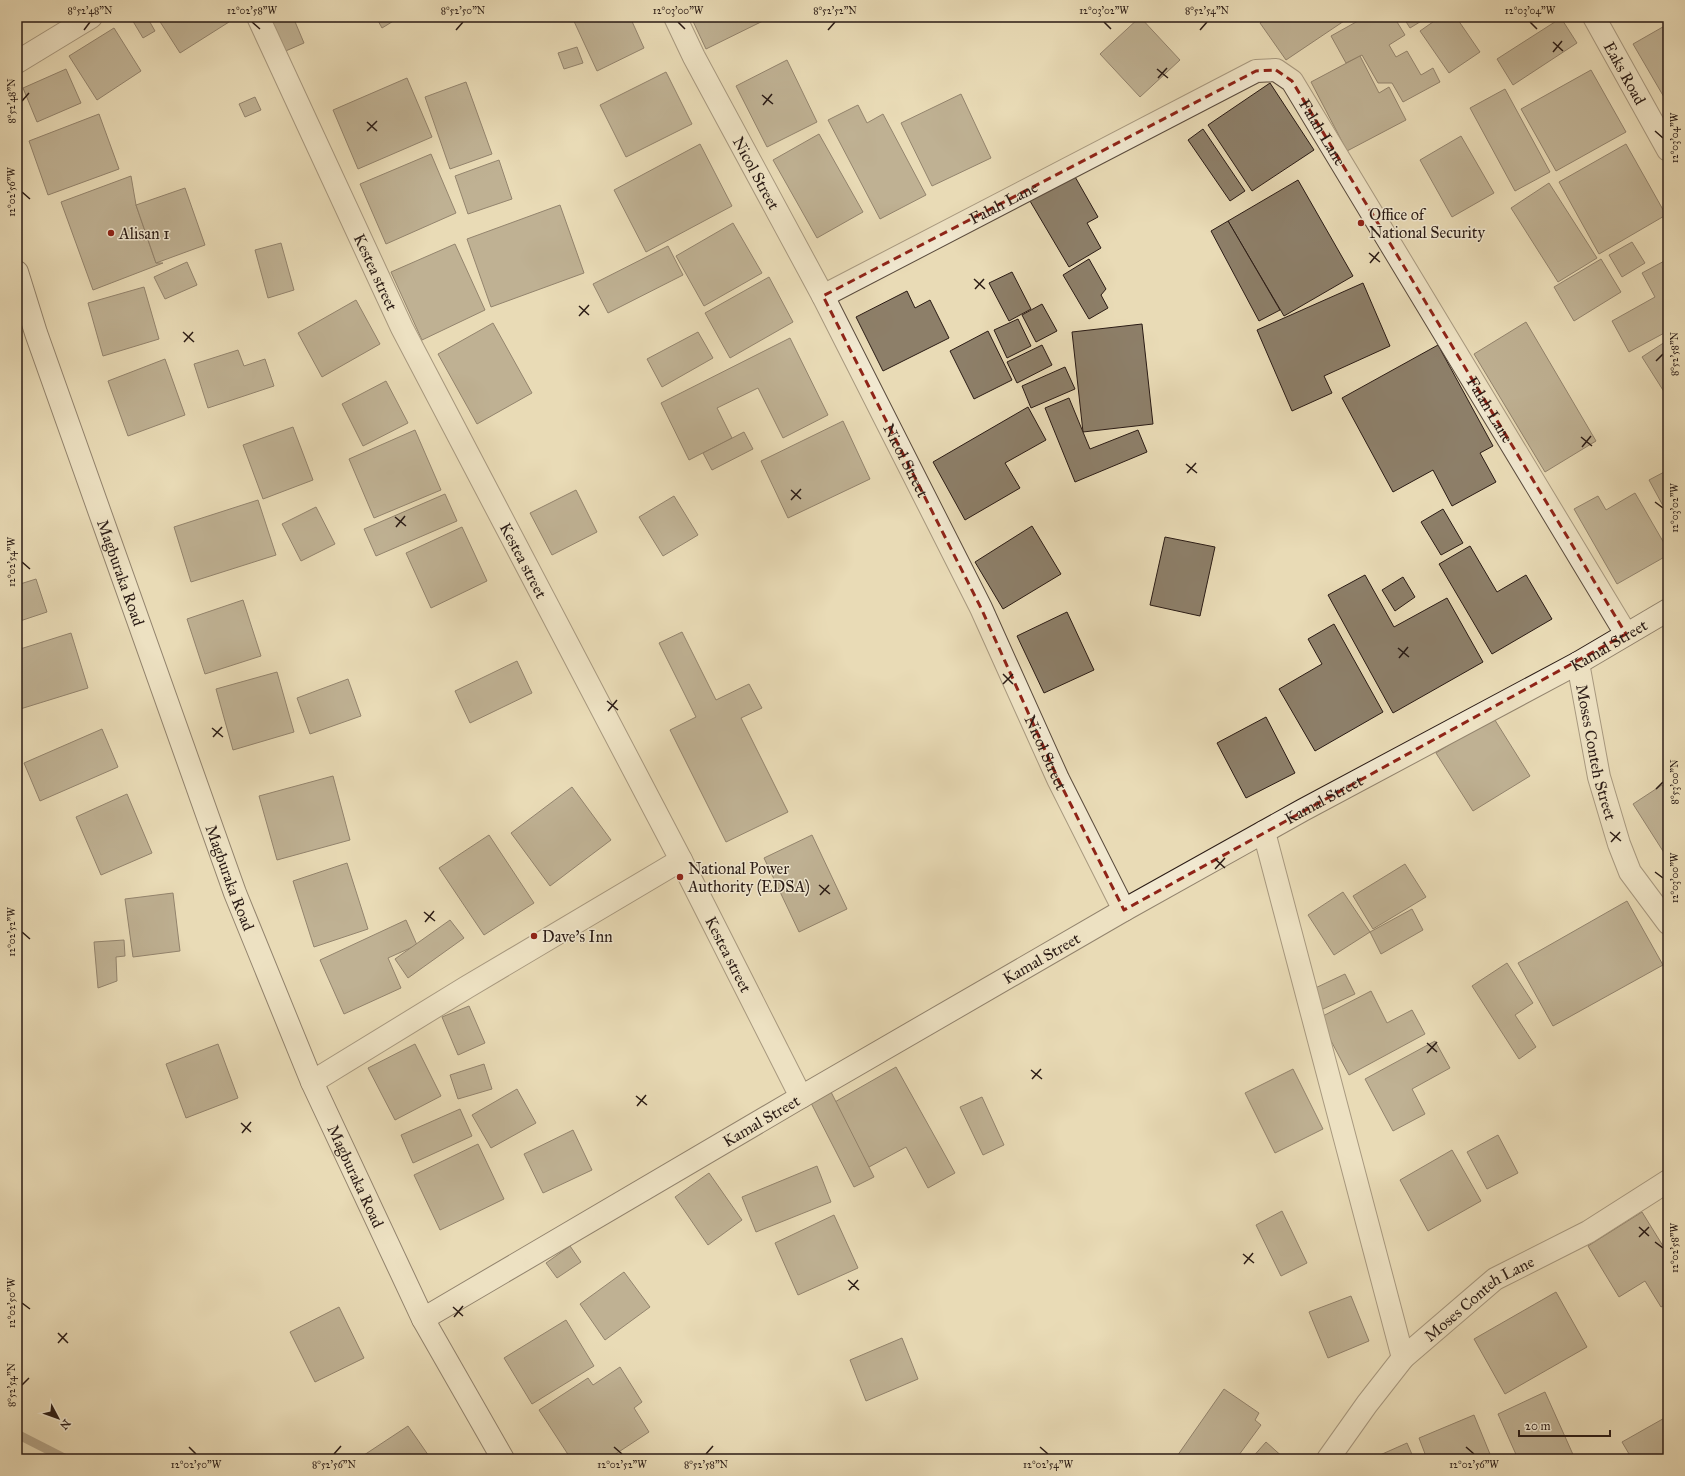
<svg xmlns="http://www.w3.org/2000/svg" width="1685" height="1476" font-family="'IM FELL Great Primer',serif">
<style>
.lines{fill:none;stroke-linecap:round;stroke-linejoin:round}
.stream{stroke:#766755;stroke-width:9}
.building{fill:#8d7f69;stroke:#2a1b15}
.street-casing{stroke:#5a4b3d;stroke-width:24}
.secondary-casing{stroke:#2a1b15;stroke-width:24}
.street{stroke:#f1e8d0;stroke-width:22}
.secondary{stroke:#f1e8d0;stroke-width:22}
.marked{fill:none;stroke:#8f2418;stroke-width:3;stroke-dasharray:8 5;stroke-linejoin:round}
.ticks{fill:none;stroke:#2a1b15;stroke-width:1.5}
.poi-dot{fill:#8f2418;stroke:#f1e8d0;stroke-width:1.5}
.labels{text-anchor:middle;dominant-baseline:central;stroke-width:3;stroke-linejoin:round;paint-order:stroke}
.street-label{font-size:16px;fill:#2a1b15;stroke:#f1e8d0}
.poi-label{font-size:16px;fill:#2a1b15;stroke:#f1e8d0;text-anchor:start}
.neatline{fill:none;stroke:#2a1b15;stroke-width:1.5}
.ticks-label{font-size:10px;text-anchor:middle;fill:#2a1b15}
</style>
<rect width="100%" height="100%" fill="#e9dbb6"/>
<filter id="stains"><feTurbulence type="fractalNoise" baseFrequency=".005" numOctaves="4"/><feColorMatrix values="0 0 0 0 .2 0 0 0 0 .09 0 0 0 0 .02 0 0 0 .5 -.17"/></filter>
<radialGradient id="worn" r=".72"><stop offset=".6" stop-color="#630" stop-opacity="0"/><stop offset="1" stop-color="#630" stop-opacity=".3"/></radialGradient>
<g class="lines">
<path class="stream" d="M17,1434L66,1459"/>
</g>
<g class="building">
<path d="M147,17L155,31L143,38L131,18Z"/>
<path d="M157,17H226L229,22L180,53Z"/>
<path d="M266,17H293L304,43L281,53Z"/>
<path d="M376,17H400L382,28Z"/>
<path d="M572,17H630L644,48L597,71Z"/>
<path d="M691,17H771L706,49Z"/>
<path d="M1140,17L1180,60L1140,97L1100,54Z"/>
<path d="M1268,17H1350L1286,60L1260,23Z"/>
<path d="M1365,17H1394L1405,35L1389,45L1396,57L1407,51L1421,75L1433,68L1440,82L1403,102L1392,83H1378L1362,55L1346,63L1331,36Z"/>
<path d="M1403,17H1428L1410,28Z"/>
<path d="M1440,17H1456L1480,52L1449,73L1420,31Z"/>
<path d="M1561,18L1577,43L1513,85L1497,59Z"/>
<path d="M1668,24V104L1633,44Z"/>
<path d="M114,28L141,71L97,100L69,56Z"/>
<path d="M577,47L583,63L564,69L558,53Z"/>
<path d="M1360,56L1379,93L1389,87L1406,120L1347,151L1311,82Z"/>
<path d="M787,60L817,122L767,147L736,86Z"/>
<path d="M66,69L81,103L37,122L23,88Z"/>
<path d="M1591,70L1626,132L1556,171L1521,109Z"/>
<path d="M666,72L692,124L626,157L600,105Z"/>
<path d="M407,78L432,137L358,169L333,110Z"/>
<path d="M466,82L492,154L450,169L425,97Z"/>
<path d="M1270,83L1314,150L1252,191L1208,125Z"/>
<path d="M1505,89L1550,172L1515,191L1470,108Z"/>
<path d="M961,94L991,158L932,186L901,123Z"/>
<path d="M17,95L21,110L17,111Z"/>
<path d="M255,97L261,110L245,117L239,104Z"/>
<path d="M858,105L867,123L883,114L926,195L880,219L828,120Z"/>
<path d="M99,114L119,169L48,195L29,141Z"/>
<path d="M1203,129L1245,191L1230,201L1188,140Z"/>
<path d="M819,134L863,212L817,238L773,160Z"/>
<path d="M1461,136L1494,193L1452,217L1420,160Z"/>
<path d="M700,144L732,206L646,252L614,190Z"/>
<path d="M1626,144L1666,215L1599,254L1559,182Z"/>
<path d="M431,154L456,213L386,244L360,184Z"/>
<path d="M499,160L512,199L468,214L455,176Z"/>
<path d="M1074,175L1098,217L1087,223L1101,248L1069,267L1030,201Z"/>
<path d="M131,176L136,205L156,263H163L93,290L61,202Z"/>
<path d="M1298,180L1353,276L1284,316L1228,221Z"/>
<path d="M1549,183L1597,258L1558,282L1511,208Z"/>
<path d="M185,188L205,245L156,263L136,205Z"/>
<path d="M560,205L584,273L491,307L467,239Z"/>
<path d="M1228,221L1280,310L1259,321L1211,231Z"/>
<path d="M733,223L762,273L704,306L676,256Z"/>
<path d="M1632,242L1645,263L1622,277L1609,255Z"/>
<path d="M281,243L294,290L268,298L255,250Z"/>
<path d="M455,244L485,310L422,340L391,272Z"/>
<path d="M668,246L683,275L608,313L593,284Z"/>
<path d="M1089,259L1106,289L1101,295L1108,308L1089,319L1063,275Z"/>
<path d="M1601,259L1621,292L1574,321L1554,287Z"/>
<path d="M1668,259V331L1629,352L1612,321L1655,297L1642,273Z"/>
<path d="M187,262L197,285L165,299L154,277Z"/>
<path d="M1012,272L1031,309L1009,321L989,283Z"/>
<path d="M769,277L793,322L730,358L705,313Z"/>
<path d="M1363,283L1390,346L1324,376L1332,393L1292,411L1257,330Z"/>
<path d="M144,287L159,339L103,356L88,303Z"/>
<path d="M907,291L915,308L930,300L949,338L883,371L856,317Z"/>
<path d="M356,300L380,344L322,377L298,333Z"/>
<path d="M1042,304L1057,331L1036,342L1022,315Z"/>
<path d="M1018,319L1031,346L1007,358L994,330Z"/>
<path d="M1526,322L1596,441L1545,472L1474,354Z"/>
<path d="M493,323L532,393L477,424L438,354Z"/>
<path d="M1142,324L1153,424L1083,432L1072,332Z"/>
<path d="M988,331L1012,380L974,399L950,351Z"/>
<path d="M698,332L713,358L662,387L647,359Z"/>
<path d="M790,338L828,415L783,438L758,388L717,408L732,438L689,460L661,403Z"/>
<path d="M1668,340V398L1642,357Z"/>
<path d="M1042,345L1052,365L1017,383L1007,362Z"/>
<path d="M1438,345L1493,446L1480,453L1496,482L1452,506L1433,470L1393,492L1342,398Z"/>
<path d="M238,350L244,366L265,359L274,386L208,408L194,364Z"/>
<path d="M165,359L185,415L128,436L108,381Z"/>
<path d="M1065,367L1075,389L1031,408L1022,386Z"/>
<path d="M386,381L408,423L363,446L342,404Z"/>
<path d="M1069,398L1090,449L1138,430L1147,452L1075,482L1045,408Z"/>
<path d="M1028,407L1046,440L1005,463L1020,488L965,520L933,462Z"/>
<path d="M843,421L870,479L788,518L761,461Z"/>
<path d="M293,427L313,480L263,499L243,445Z"/>
<path d="M415,430L441,490L374,518L349,459Z"/>
<path d="M744,432L753,449L712,470L703,453Z"/>
<path d="M1668,470V515L1649,480Z"/>
<path d="M576,490L597,532L552,555L530,513Z"/>
<path d="M1635,493L1668,550V555L1617,584L1574,509L1598,496L1606,510Z"/>
<path d="M445,494L457,521L376,556L364,529Z"/>
<path d="M674,496L698,535L663,556L639,517Z"/>
<path d="M258,500L276,555L191,582L174,527Z"/>
<path d="M316,507L335,544L301,561L282,524Z"/>
<path d="M1443,509L1463,543L1441,555L1421,522Z"/>
<path d="M1032,526L1061,574L1003,609L975,562Z"/>
<path d="M462,527L487,581L431,608L406,553Z"/>
<path d="M1165,537L1215,547L1200,616L1150,605Z"/>
<path d="M1470,546L1497,592L1526,575L1552,619L1492,654L1439,564Z"/>
<path d="M1365,575L1394,627L1447,598L1483,662L1393,713L1328,595Z"/>
<path d="M1403,577L1415,597L1395,611L1382,590Z"/>
<path d="M36,579L47,612L17,622V585Z"/>
<path d="M243,600L261,656L205,674L187,619Z"/>
<path d="M1067,612L1094,670L1044,693L1017,636Z"/>
<path d="M1334,624L1383,712L1315,751L1279,689L1322,664L1308,639Z"/>
<path d="M682,632L716,700L749,684L762,708L741,718L788,812L726,842L670,730L696,717L659,643Z"/>
<path d="M71,633L88,688L17,710V650Z"/>
<path d="M517,661L532,693L470,723L455,691Z"/>
<path d="M277,672L294,732L233,750L216,689Z"/>
<path d="M348,679L361,716L310,734L297,698Z"/>
<path d="M1266,717L1295,773L1246,798L1217,743Z"/>
<path d="M1493,717L1530,776L1473,811L1436,753Z"/>
<path d="M102,729L118,767L40,801L24,763Z"/>
<path d="M333,776L350,840L277,860L259,796Z"/>
<path d="M1662,785L1668,794V859L1633,804Z"/>
<path d="M572,787L611,840L550,886L511,833Z"/>
<path d="M127,794L152,853L101,875L76,817Z"/>
<path d="M489,835L534,903L484,935L439,868Z"/>
<path d="M812,835L847,909L799,932L764,858Z"/>
<path d="M347,863L368,929L314,947L293,881Z"/>
<path d="M1405,864L1426,897L1373,929L1353,896Z"/>
<path d="M1343,892L1370,932L1334,955L1308,915Z"/>
<path d="M173,893L180,951L133,957L125,899Z"/>
<path d="M1627,901L1663,965L1553,1026L1518,963Z"/>
<path d="M1412,909L1423,930L1381,954L1370,932Z"/>
<path d="M406,920L417,945L388,958L401,988L344,1014L320,960Z"/>
<path d="M450,920L464,938L408,978L395,959Z"/>
<path d="M124,940L125,956L116,957L117,981L98,988L94,942Z"/>
<path d="M1507,963L1533,1003L1515,1015L1536,1047L1519,1059L1472,986Z"/>
<path d="M1345,974L1355,994L1321,1010L1311,990Z"/>
<path d="M1371,991L1387,1023L1412,1010L1425,1034L1349,1075L1319,1018Z"/>
<path d="M469,1006L485,1043L458,1055L442,1017Z"/>
<path d="M1435,1041L1450,1068L1412,1089L1425,1114L1393,1131L1365,1079Z"/>
<path d="M218,1044L238,1098L186,1118L166,1064Z"/>
<path d="M415,1044L441,1096L395,1120L368,1068Z"/>
<path d="M484,1064L492,1089L458,1099L450,1075Z"/>
<path d="M896,1067L955,1173L928,1188L906,1147L869,1167L833,1103Z"/>
<path d="M1293,1069L1323,1129L1275,1153L1245,1093Z"/>
<path d="M517,1089L536,1123L491,1148L472,1115Z"/>
<path d="M831,1092L874,1177L854,1187L811,1103Z"/>
<path d="M982,1097L1004,1145L983,1155L960,1107Z"/>
<path d="M460,1109L472,1136L413,1163L401,1135Z"/>
<path d="M573,1130L592,1170L543,1193L524,1154Z"/>
<path d="M1498,1135L1518,1173L1487,1189L1467,1152Z"/>
<path d="M478,1144L504,1199L440,1230L414,1175Z"/>
<path d="M1452,1150L1481,1201L1428,1231L1400,1180Z"/>
<path d="M817,1166L831,1202L756,1232L742,1197Z"/>
<path d="M709,1173L742,1220L708,1245L675,1197Z"/>
<path d="M1282,1211L1307,1263L1281,1276L1256,1225Z"/>
<path d="M1642,1212L1668,1254V1303L1661,1307L1645,1281L1619,1297L1588,1246Z"/>
<path d="M834,1215L858,1268L798,1295L775,1243Z"/>
<path d="M570,1246L581,1262L557,1278L546,1263Z"/>
<path d="M624,1272L650,1307L605,1340L580,1304Z"/>
<path d="M1556,1292L1587,1347L1505,1394L1474,1339Z"/>
<path d="M1351,1296L1369,1341L1328,1358L1309,1312Z"/>
<path d="M339,1307L364,1358L315,1382L290,1332Z"/>
<path d="M566,1320L594,1366L532,1404L504,1358Z"/>
<path d="M902,1338L918,1379L866,1401L850,1360Z"/>
<path d="M620,1367L642,1402L634,1408L649,1432L608,1459H571L539,1410L588,1378L593,1385Z"/>
<path d="M1224,1389L1259,1413L1255,1420L1261,1425L1236,1459H1175Z"/>
<path d="M1545,1392L1575,1459H1518L1498,1414Z"/>
<path d="M1474,1415L1492,1459H1427L1419,1438Z"/>
<path d="M1668,1416V1459H1632L1622,1442Z"/>
<path d="M408,1426L431,1459H358Z"/>
<path d="M1266,1442L1285,1459H1251Z"/>
<path d="M1407,1443L1414,1459H1371Z"/>
</g>
<g class="lines">
<defs>
<g id="street">
<path id="s1" d="M258,17L402,328L681,860L801,1097"/>
<path id="s2" d="M675,17L694,57L823,296L981,608L1058,779L1124,910"/>
<path id="s3" d="M1594,17L1668,150"/>
<path d="M17,62L91,17"/>
<path id="s4" d="M823,296L1256,71L1276,70L1292,81L1626,634"/>
<path id="s5" d="M1578,663L1599,777L1619,844L1630,872L1668,923"/>
<path d="M1264,832L1403,1358"/>
<path d="M312,1082L467,987L681,860"/>
<path id="s6" d="M1328,1459L1367,1404L1403,1358L1495,1279L1588,1232L1668,1181"/>
</g>
<g id="secondary">
<path id="s7" d="M17,272L36,333L235,893L312,1082L423,1319L503,1459"/>
<path id="s8" d="M423,1319L801,1097L1124,910L1303,810L1578,663L1668,610"/>
</g>
</defs>
<use href="#street" class="street-casing"/>
<use href="#secondary" class="secondary-casing"/>
<use href="#street" class="street"/>
<use href="#secondary" class="secondary"/>
</g>
<path d="M0 0H1685V1476H0ZM1276,70L1292,81L1626,634L1124,910L1058,779L981,608L823,296L1256,71Z" fill="#e9dbb6" fill-opacity=".55" fill-rule="evenodd"/>
<path class="marked" d="M1276,70L1292,81L1626,634L1124,910L1058,779L981,608L823,296L1256,71Z"/>
<path class="ticks" d="M252,22L260,29M678,22L685,29M1104,22L1111,29M1530,22L1537,29M84,30L90,22M456,30L463,22M828,30L835,22M1200,30L1207,22M1553,42L1563,51M1553,52L1562,41M1157,69L1168,78M1158,78L1167,68M762,95L773,104M22,101L29,93M763,105L772,94M367,122L377,131M367,131L377,121M1655,131L1663,138M22,192L30,199M1369,253L1380,262M1370,263L1379,252M974,279L985,289M975,289L984,279M579,306L589,315M579,316L589,305M183,332L194,342M184,342L193,332M1656,361L1663,354M1581,437L1592,446M1582,447L1591,436M1186,464L1197,473M1187,473L1196,463M791,490L801,499M791,500L801,489M1655,502L1663,508M395,517L406,526M396,527L405,516M22,562L30,569M1398,648L1409,657M1399,658L1408,647M1003,674L1013,684M1003,684L1013,674M607,701L618,710M608,711L617,700M212,728L223,737M213,737L222,727M1656,789L1663,782M1610,832L1621,841M1611,842L1620,832M1215,859L1225,868M1215,869L1225,858M1655,872L1663,878M819,885L830,894M820,895L829,885M424,912L435,921M425,922L434,911M22,932L30,939M1427,1043L1437,1052M1427,1053L1437,1042M1031,1070L1042,1079M1032,1079L1041,1069M636,1096L647,1105M637,1106L646,1095M241,1123L251,1132M242,1133L251,1122M1639,1227L1649,1236M1639,1237L1649,1227M1655,1242L1663,1248M1243,1254L1254,1263M1244,1264L1253,1253M848,1280L859,1290M849,1290L858,1280M22,1303L30,1309M453,1307L463,1316M454,1317L463,1306M58,1333L68,1343M58,1343L67,1333M22,1385L29,1378M189,1447L196,1454M614,1447L622,1454M1040,1447L1048,1454M1466,1447L1474,1454M334,1454L341,1446M706,1454L713,1446"/>
<g class="poi-dot">
<circle cx="1361" cy="223" r="4"/>
<circle cx="111" cy="233" r="4"/>
<circle cx="680" cy="877" r="4"/>
<circle cx="534" cy="936" r="4"/>
</g>
<g class="labels">
<g class="street-label">
<text stroke="none"><textPath href="#s3" startOffset="64">Eaks Road</textPath></text>
<text stroke="none"><textPath href="#s4" startOffset="587">Falah Lane</textPath></text>
<text stroke="none"><textPath href="#s2" startOffset="176">Nicol Street</textPath></text>
<text stroke="none"><textPath href="#s4" startOffset="203">Falah Lane</textPath></text>
<text stroke="none"><textPath href="#s1" startOffset="281">Kestea street</textPath></text>
<text stroke="none"><textPath href="#s4" startOffset="911">Falah Lane</textPath></text>
<text stroke="none"><textPath href="#s2" startOffset="500">Nicol Street</textPath></text>
<text stroke="none"><textPath href="#s1" startOffset="605">Kestea street</textPath></text>
<text stroke="none"><textPath href="#s7" startOffset="318">Magburaka Road</textPath></text>
<text stroke="none"><textPath href="#s8" startOffset="1364">Kamal Street</textPath></text>
<text stroke="none"><textPath href="#s2" startOffset="824">Nicol Street</textPath></text>
<text stroke="none"><textPath href="#s5" startOffset="91">Moses Conteh Street</textPath></text>
<text stroke="none"><textPath href="#s8" startOffset="1040">Kamal Street</textPath></text>
<text stroke="none"><textPath href="#s7" startOffset="642">Magburaka Road</textPath></text>
<text stroke="none"><textPath href="#s1" startOffset="1049">Kestea street</textPath></text>
<text stroke="none"><textPath href="#s8" startOffset="716">Kamal Street</textPath></text>
<text stroke="none"><textPath href="#s8" startOffset="392">Kamal Street</textPath></text>
<text stroke="none"><textPath href="#s7" startOffset="966">Magburaka Road</textPath></text>
<text stroke="none"><textPath href="#s6" startOffset="223">Moses Conteh Lane</textPath></text>
</g>
<g class="poi-label">
<text x="1369" y="214">Office of<tspan x="1369" dy="18">National Security</tspan></text>
<text x="119" y="233">Alisan 1</text>
<text x="688" y="868">National Power<tspan x="688" dy="18">Authority (EDSA)</tspan></text>
<text x="542" y="936">Dave's Inn</text>
</g>
</g>
<rect width="1685" height="1476" fill="none" stroke="#e9dbb6" stroke-width="44"/>
<g transform="translate(58 1418) rotate(131)" stroke="#f1e8d0" stroke-width="3" paint-order="stroke">
<path d="M0-3L7 15L0 10L-7 15Z" fill="#2a1b15"/>
<text y="-6" font-size="11" font-weight="bold" text-anchor="middle" fill="#2a1b15">N</text>
</g>
<path d="M1519 1430v6h91v-6" fill="none" stroke="#2a1b15" stroke-width="2"/>
<text x="1525" y="1430" font-size="12" fill="#2a1b15" stroke="#f1e8d0" stroke-width="3" paint-order="stroke">20 m</text>
<rect x="22" y="22" width="1641" height="1432" class="neatline"/>
<g class="ticks-label">
<text x="90" y="14">8°52'48"N</text>
<text x="252" y="14">12°02'58"W</text>
<text x="463" y="14">8°52'50"N</text>
<text x="678" y="14">12°03'00"W</text>
<text x="835" y="14">8°52'52"N</text>
<text x="1104" y="14">12°03'02"W</text>
<text x="1207" y="14">8°52'54"N</text>
<text x="1530" y="14">12°03'04"W</text>
<text transform="translate(11 101) rotate(-90)" y="4">8°52'48"N</text>
<text transform="translate(1674 138) rotate(-90)" y="4">12°03'04"W</text>
<text transform="translate(11 192) rotate(-90)" y="4">12°02'56"W</text>
<text transform="translate(1674 354) rotate(-90)" y="4">8°52'58"N</text>
<text transform="translate(1674 508) rotate(-90)" y="4">12°03'02"W</text>
<text transform="translate(11 562) rotate(-90)" y="4">12°02'54"W</text>
<text transform="translate(1674 782) rotate(-90)" y="4">8°53'00"N</text>
<text transform="translate(1674 878) rotate(-90)" y="4">12°03'00"W</text>
<text transform="translate(11 932) rotate(-90)" y="4">12°02'52"W</text>
<text transform="translate(1674 1248) rotate(-90)" y="4">12°02'58"W</text>
<text transform="translate(11 1303) rotate(-90)" y="4">12°02'50"W</text>
<text transform="translate(11 1385) rotate(-90)" y="4">8°52'54"N</text>
<text x="196" y="1468">12°02'50"W</text>
<text x="334" y="1468">8°52'56"N</text>
<text x="622" y="1468">12°02'52"W</text>
<text x="706" y="1468">8°52'58"N</text>
<text x="1048" y="1468">12°02'54"W</text>
<text x="1474" y="1468">12°02'56"W</text>
</g>
<rect width="100%" height="100%" filter="url(#stains)"/>
<rect width="100%" height="100%" fill="url(#worn)"/>
</svg>
